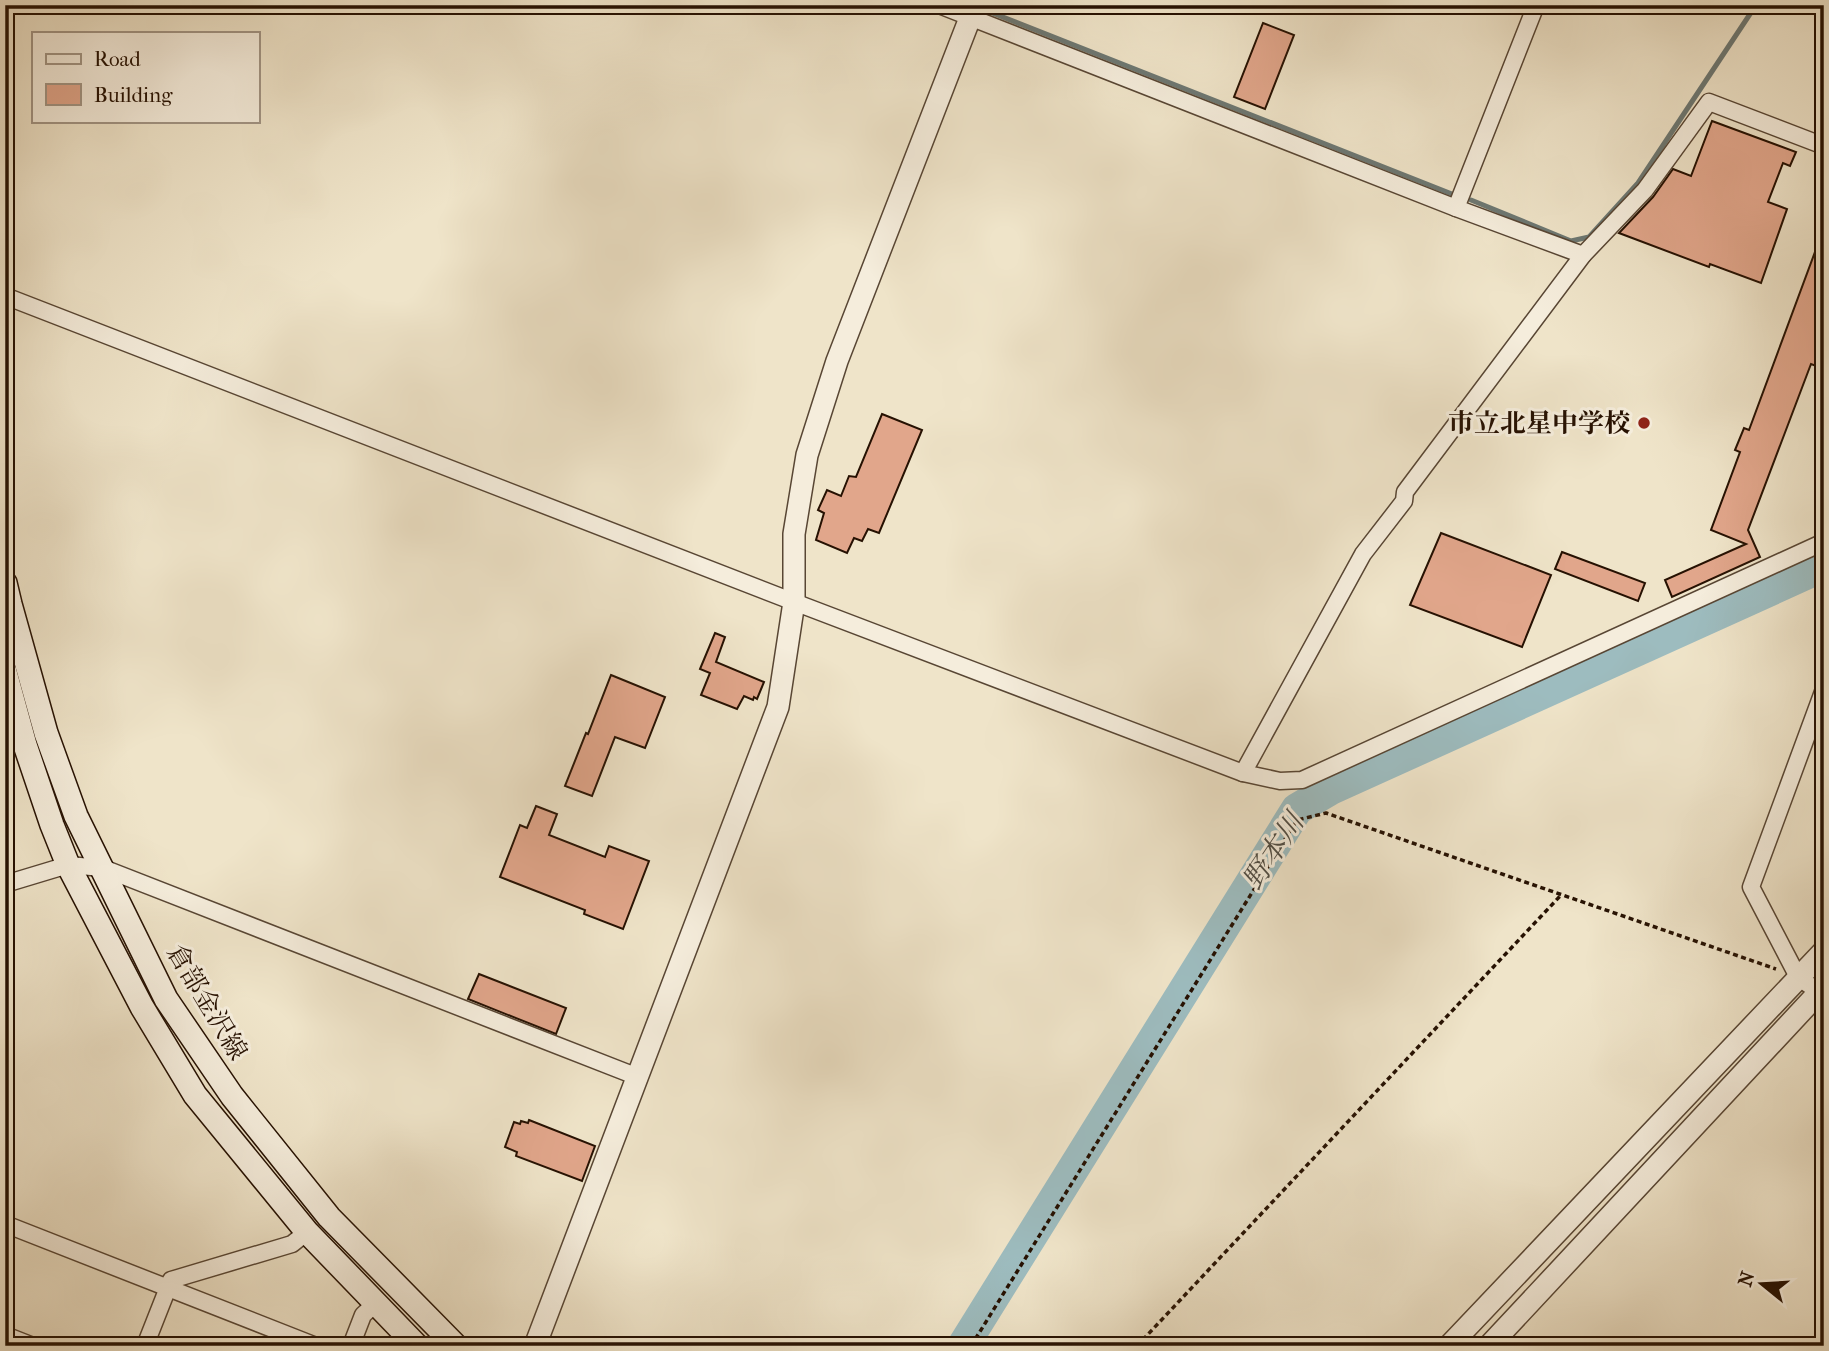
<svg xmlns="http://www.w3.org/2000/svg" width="1829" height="1351" font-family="'IM FELL French Canon','Noto Serif JP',serif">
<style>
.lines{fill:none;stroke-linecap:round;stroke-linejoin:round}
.stream{stroke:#6d7873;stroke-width:5}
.river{stroke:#9dbcbf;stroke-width:32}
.building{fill:#e1a68b;stroke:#261102;stroke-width:2}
.minor-casing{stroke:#584634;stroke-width:19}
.tertiary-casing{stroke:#584634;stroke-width:24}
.secondary-casing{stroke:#261102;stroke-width:26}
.path{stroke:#261102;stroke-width:3.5;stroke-dasharray:5 3.5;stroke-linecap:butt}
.minor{stroke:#f5eddc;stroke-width:16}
.tertiary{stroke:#f5eddc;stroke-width:21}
.secondary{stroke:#f5eddc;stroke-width:23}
.poi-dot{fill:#8f2418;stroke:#f5eddc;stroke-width:2.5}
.labels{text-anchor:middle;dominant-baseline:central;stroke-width:6;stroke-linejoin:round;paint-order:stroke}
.poi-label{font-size:26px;font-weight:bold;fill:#261102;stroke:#f5eddc;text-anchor:end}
.street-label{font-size:26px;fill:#261102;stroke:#f5eddc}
.water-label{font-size:28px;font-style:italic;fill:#504d44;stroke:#f5eddc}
</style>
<rect width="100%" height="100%" fill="#efe4c9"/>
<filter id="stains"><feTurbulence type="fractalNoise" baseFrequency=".00286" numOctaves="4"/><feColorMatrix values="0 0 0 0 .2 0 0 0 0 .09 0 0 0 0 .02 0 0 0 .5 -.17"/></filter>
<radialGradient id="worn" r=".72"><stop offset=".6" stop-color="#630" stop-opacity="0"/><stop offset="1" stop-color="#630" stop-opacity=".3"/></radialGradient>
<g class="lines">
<g class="stream">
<path d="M985,10L1452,194"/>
<path d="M1471,200L1571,241L1589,237L1638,183L1756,5"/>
</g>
<path class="river" d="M963,1346L1297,809L1331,789L1821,567"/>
</g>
<g class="building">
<path d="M1263,23L1294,35L1265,109L1234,97Z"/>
<path d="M1712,121L1796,152L1790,166L1783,163L1768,202L1787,209L1761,283L1710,264L1709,267L1619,233L1653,197L1673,169L1691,176Z"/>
<path d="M1822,233H1824V354L1819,367L1811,364L1748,530L1760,557L1672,597L1665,580L1746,544L1711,530L1740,452L1735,450L1744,428L1749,430Z"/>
<path d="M882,414L922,430L879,533L868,529L862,541L854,538L847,553L816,540L824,513L818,510L827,490L841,496L849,476L856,477Z"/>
<path d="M1441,533L1551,575L1522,647L1410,605Z"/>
<path d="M1562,552L1645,583L1638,601L1555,569Z"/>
<path d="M715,633L725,637L716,662L764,682L757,699L754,697L753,700L744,696L737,709L701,695L710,673L700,669Z"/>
<path d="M611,675L665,697L645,748L615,737L592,796L565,786L586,733L588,734Z"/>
<path d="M536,806L557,814L549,835L605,857L609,846L649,861L623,929L584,914L585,910L500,877L520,825L527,828Z"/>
<path d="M479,974L566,1008L556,1034L468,999Z"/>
<path d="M529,1120L595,1146L582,1181L516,1156L517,1152L505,1147L514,1122L520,1124L521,1121L528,1123Z"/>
</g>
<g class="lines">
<defs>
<g id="minor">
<path d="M939,5L1456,208L1583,255"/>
<path d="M1456,208L1536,5"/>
<path d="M5,296L794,602L1243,773L1280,781L1302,780L1824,542"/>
<path d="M1824,689L1751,887L1798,977L1819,992L1824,994"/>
<path d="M1243,773L1363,554L1404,501L1405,492L1583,255L1645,190L1709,102L1824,146"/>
<path d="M5,884L68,865L103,868L638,1077"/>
<path d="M5,1224L316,1346"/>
<path d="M5,1335L33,1346"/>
<path d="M145,1346L171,1280L292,1244L307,1232"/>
<path d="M351,1346L363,1315L376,1303"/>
</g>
<g id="tertiary">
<path d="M535,1346L778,707L794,602V534L807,455L837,361L975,5"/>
<path d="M1449,1346L1824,951"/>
<path d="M1489,1346L1824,987"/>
</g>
<g id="secondary">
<path d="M5,583L10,604L46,733L76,816L166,999L232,1096L329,1217L456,1346"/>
<path d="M5,672L25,745L52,825L68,865L142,1007L195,1095L307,1232L417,1346"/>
</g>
</defs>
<use href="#minor" class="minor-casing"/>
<use href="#tertiary" class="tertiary-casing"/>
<use href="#secondary" class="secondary-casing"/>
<g class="path">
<path d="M971,1346L1297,820L1326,813L1776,969"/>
<path d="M1137,1346L1562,894"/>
</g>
<use href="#minor" class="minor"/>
<use href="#tertiary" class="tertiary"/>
<use href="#secondary" class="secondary"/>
</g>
<circle class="poi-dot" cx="1644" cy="423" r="7"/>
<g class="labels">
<g class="poi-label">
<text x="1630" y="423">市立北星中学校</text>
</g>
<g class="street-label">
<text transform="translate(207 1002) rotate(59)">倉部金沢線</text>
</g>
<g class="water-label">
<text transform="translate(1273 851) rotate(-56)">野本川</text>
</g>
</g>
<rect width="1829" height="1351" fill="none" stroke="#efe4c9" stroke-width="28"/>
<rect x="7" y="7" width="1815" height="1337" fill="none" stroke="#261102" stroke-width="3.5"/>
<rect x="14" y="14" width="1801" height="1323" fill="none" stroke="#261102" stroke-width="2"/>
<rect x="32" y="32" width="228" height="91" fill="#f5eddc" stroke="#a29585" stroke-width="2"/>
<rect x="46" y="54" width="35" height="10" fill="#f5eddc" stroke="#a29585" stroke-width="2"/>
<text x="94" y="66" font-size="21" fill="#261102">Road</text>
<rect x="46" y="84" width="35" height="21" fill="#e1a68b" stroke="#a29585" stroke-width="2"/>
<text x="94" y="102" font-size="21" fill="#261102">Building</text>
<g transform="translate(1762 1284) rotate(288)" stroke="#f5eddc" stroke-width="5" paint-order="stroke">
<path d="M0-5L12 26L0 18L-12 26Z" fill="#261102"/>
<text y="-10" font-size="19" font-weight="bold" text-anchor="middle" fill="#261102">N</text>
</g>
<rect width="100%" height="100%" filter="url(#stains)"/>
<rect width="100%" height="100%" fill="url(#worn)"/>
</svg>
